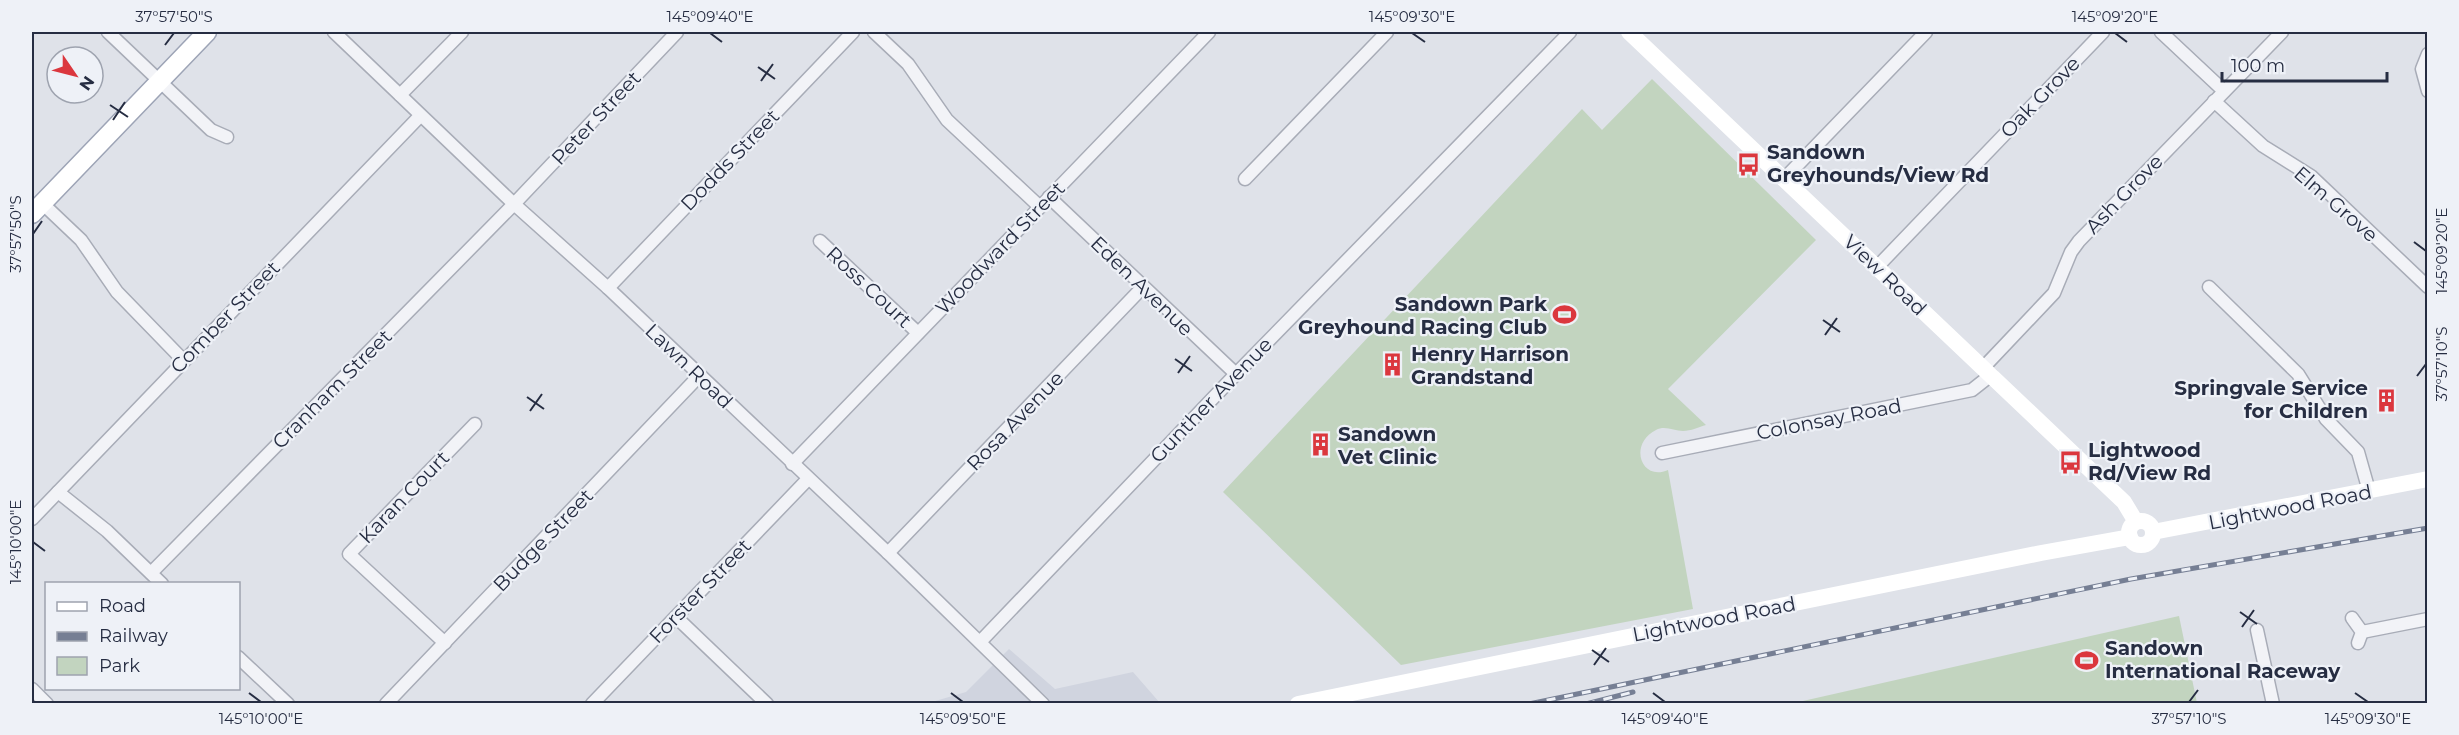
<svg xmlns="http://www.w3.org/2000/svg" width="2459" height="735" font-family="Montserrat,sans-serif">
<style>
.built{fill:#d0d4df}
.green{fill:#c2d4bf}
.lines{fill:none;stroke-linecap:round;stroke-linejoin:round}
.street-casing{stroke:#a8acb7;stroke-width:15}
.primary-casing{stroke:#9da4b6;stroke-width:21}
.street{stroke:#f2f3f7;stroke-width:12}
.secondary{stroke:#fff;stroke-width:16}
.primary{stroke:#fff;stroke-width:18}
.rail-casing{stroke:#767f94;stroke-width:5}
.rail{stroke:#eef1f7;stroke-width:3;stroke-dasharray:9;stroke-linecap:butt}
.ticks{fill:none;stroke:#262d42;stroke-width:2}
.labels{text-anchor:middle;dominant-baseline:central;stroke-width:4.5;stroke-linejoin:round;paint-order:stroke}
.street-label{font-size:20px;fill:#262d42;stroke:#eef1f7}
.poi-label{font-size:20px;font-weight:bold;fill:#262d42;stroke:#eef1f7;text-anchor:start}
.neatline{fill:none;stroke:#262d42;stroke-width:2}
.ticks-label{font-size:15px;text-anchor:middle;fill:#262d42}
</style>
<rect width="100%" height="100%" fill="#dfe2e9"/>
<path class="built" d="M1009,649L1055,689L1133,672L1160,703L925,704L966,692Z"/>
<g class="green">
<path d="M1652,79L1816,240L1668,389L1706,425C1699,427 1691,431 1683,431C1674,431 1665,425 1656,430C1628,444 1641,482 1668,470L1693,609L1401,665L1223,492L1582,109L1602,130Z"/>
<path d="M2179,616L2197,703H1794Z"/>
</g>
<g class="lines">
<defs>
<g id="street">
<path d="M108,32L211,130L227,137"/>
<path d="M334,32L514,204L608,288L888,553L1043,704"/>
<path d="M874,32L908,64L947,120L1040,207"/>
<path d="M2161,32L2224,91"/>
<path d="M2428,54L2422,69L2428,91"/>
<path d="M400,95L462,32"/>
<path d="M2214,101L2263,146L2311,176L2428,287"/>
<path d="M1785,178L1926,32"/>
<path d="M1245,179L1387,32"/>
<path d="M1049,197L1236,374"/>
<path d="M42,203L81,240L117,292L183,360"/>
<path d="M820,241L918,333"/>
<path d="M1877,267L2103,32"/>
<path d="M2209,287L2298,374L2326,419L2358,452L2369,491"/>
<path d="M608,288L853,32"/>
<path d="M1983,368L2054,293L2071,252L2079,241L2282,32"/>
<path d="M1662,453L1972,390L1991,375"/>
<path d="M792,464L1209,32"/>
<path d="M58,492L107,531L162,584"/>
<path d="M32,519L420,116"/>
<path d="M888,553L1142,288"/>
<path d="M151,573L514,204L677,32"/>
<path d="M676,617L767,704"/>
<path d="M2352,618L2362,632L2358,643"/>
<path d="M2257,630L2273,704"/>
<path d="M2362,632L2428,619"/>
<path d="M980,642L1236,374L1570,32"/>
<path d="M445,643L349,554L475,424"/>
<path d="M238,657L288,704"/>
<path d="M32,689L47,704"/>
<path d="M386,704L699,376"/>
<path d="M592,704L808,479"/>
</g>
<path id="primary" d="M32,214L207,32"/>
</defs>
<use href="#street" class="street-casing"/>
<use href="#primary" class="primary-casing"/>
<use href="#street" class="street"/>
<g class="secondary">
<path d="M1629,32L2124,502L2136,522"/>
<circle cx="2141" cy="533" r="12"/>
<path d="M2153,532L2428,479"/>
<path d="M1298,704L2041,553L2130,537"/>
</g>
<use href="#primary" class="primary"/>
<defs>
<g id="rail">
<path d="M1529,704L2131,579L2428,528"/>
<path d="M1586,704L1633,692"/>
</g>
</defs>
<use href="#rail" class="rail-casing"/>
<use href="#rail" class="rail"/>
</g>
<path class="ticks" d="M710,33L722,42M1412,33L1425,42M2115,33L2127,42M165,45L174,33M758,67L775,79M761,81L773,64M110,105L128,117M113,120L125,102M33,234L42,221M2414,242L2426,251M1823,320L1840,332M1825,335L1837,318M1175,359L1192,371M1178,373L1190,356M2417,376L2426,364M527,397L544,409M530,411L542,394M33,542L45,551M2240,612L2257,624M2242,627L2254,610M1592,650L1609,662M1594,665L1606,648M249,693L261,702M951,693L963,702M1653,693L1665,702M2355,693L2368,702M2189,702L2198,690"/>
<defs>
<symbol id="bus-bare" viewBox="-9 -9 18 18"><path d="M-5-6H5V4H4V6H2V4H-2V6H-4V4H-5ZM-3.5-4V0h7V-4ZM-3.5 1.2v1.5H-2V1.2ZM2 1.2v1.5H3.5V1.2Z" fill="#db373e" stroke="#eef1f7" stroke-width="2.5" paint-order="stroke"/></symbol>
<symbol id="stadium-bare" viewBox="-9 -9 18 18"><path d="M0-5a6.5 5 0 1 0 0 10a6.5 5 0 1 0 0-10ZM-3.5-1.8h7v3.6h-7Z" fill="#db373e" stroke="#eef1f7" stroke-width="2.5" paint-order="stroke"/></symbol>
<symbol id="building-bare" viewBox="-9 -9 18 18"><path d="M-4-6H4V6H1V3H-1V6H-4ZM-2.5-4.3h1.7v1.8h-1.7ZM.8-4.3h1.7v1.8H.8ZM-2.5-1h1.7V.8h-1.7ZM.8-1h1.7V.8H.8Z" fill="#db373e" stroke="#eef1f7" stroke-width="2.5" paint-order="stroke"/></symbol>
</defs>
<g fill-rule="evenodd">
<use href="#bus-bare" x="1732" y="148" width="33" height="33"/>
<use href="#stadium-bare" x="1548" y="298" width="33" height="33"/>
<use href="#building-bare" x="1376" y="348" width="33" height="33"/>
<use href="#building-bare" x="2370" y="384" width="33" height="33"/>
<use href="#building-bare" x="1304" y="428" width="33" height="33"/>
<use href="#bus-bare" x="2054" y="446" width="33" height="33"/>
<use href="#stadium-bare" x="2070" y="644" width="33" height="33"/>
</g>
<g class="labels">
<g class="street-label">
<text transform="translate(2040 97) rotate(-46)">Oak Grove</text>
<text transform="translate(596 118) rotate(-47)">Peter Street</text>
<text transform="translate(730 160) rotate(-46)">Dodds Street</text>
<text transform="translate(2124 194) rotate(-46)">Ash Grove</text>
<text transform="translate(2336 204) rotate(41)">Elm Grove</text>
<text transform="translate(1000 248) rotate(-46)">Woodward Street</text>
<text transform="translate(1885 275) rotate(44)">View Road</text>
<text transform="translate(1142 286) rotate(44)">Eden Avenue</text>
<text transform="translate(869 287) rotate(43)">Ross Court</text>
<text transform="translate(225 317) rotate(-46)">Comber Street</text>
<text transform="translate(689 366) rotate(44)">Lawn Road</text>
<text transform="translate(332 389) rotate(-45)">Cranham Street</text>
<text transform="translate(1211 400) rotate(-46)">Gunther Avenue</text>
<text transform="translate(1829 419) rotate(-11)">Colonsay Road</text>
<text transform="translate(1015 421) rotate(-46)">Rosa Avenue</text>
<text transform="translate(404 497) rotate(-46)">Karan Court</text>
<text transform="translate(2290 507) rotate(-11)">Lightwood Road</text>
<text transform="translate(543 540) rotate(-46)">Budge Street</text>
<text transform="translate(700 591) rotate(-46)">Forster Street</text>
<text transform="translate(1714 619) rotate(-11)">Lightwood Road</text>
</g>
<g class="poi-label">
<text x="1767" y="152">Sandown<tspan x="1767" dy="23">Greyhounds/View Rd</tspan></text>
<text x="1547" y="304" text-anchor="end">Sandown Park<tspan x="1547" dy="23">Greyhound Racing Club</tspan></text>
<text x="1411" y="354">Henry Harrison<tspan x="1411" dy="23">Grandstand</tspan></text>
<text x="2368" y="388" text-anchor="end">Springvale Service<tspan x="2368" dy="23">for Children</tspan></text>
<text x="1338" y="434">Sandown<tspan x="1338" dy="23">Vet Clinic</tspan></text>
<text x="2088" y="450">Lightwood<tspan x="2088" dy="23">Rd/View Rd</tspan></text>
<text x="2105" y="648">Sandown<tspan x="2105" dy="23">International Raceway</tspan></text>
</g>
</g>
<rect width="2459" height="735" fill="none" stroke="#eef1f7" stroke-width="66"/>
<rect x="45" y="582" width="195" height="108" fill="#eef1f7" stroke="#9ea3af" stroke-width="1.5"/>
<rect x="57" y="602" width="30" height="9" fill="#ffffff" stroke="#9ea3af" stroke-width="1.5"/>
<text x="99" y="612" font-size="18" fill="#262d42">Road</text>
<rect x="57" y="632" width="30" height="9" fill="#767f94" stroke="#9ea3af" stroke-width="1.5"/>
<text x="99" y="642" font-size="18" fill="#262d42">Railway</text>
<rect x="57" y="657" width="30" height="18" fill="#c2d4bf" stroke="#9ea3af" stroke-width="1.5"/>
<text x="99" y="672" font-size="18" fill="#262d42">Park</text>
<g transform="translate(75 75) rotate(125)"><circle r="28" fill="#eef1f7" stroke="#9ea3af" stroke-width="1.5"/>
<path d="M0-4.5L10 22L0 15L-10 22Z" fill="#db373e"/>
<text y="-9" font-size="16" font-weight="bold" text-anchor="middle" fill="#262d42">N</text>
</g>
<path d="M2222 72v9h165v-9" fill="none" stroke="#262d42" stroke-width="3"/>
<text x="2231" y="72" font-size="18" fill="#262d42" stroke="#eef1f7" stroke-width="4.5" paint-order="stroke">100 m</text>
<rect x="33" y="33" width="2393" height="669" class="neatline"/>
<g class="ticks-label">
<text x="174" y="22">37°57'50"S</text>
<text x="710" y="22">145°09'40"E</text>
<text x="1412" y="22">145°09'30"E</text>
<text x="2115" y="22">145°09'20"E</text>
<text transform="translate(16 234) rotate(-90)" y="5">37°57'50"S</text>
<text transform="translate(2442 251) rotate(-90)" y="5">145°09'20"E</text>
<text transform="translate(2442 364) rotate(-90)" y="5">37°57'10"S</text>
<text transform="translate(16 542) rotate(-90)" y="5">145°10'00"E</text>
<text x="261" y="724">145°10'00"E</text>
<text x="963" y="724">145°09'50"E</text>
<text x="1665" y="724">145°09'40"E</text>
<text x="2189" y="724">37°57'10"S</text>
<text x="2368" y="724">145°09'30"E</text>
</g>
</svg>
